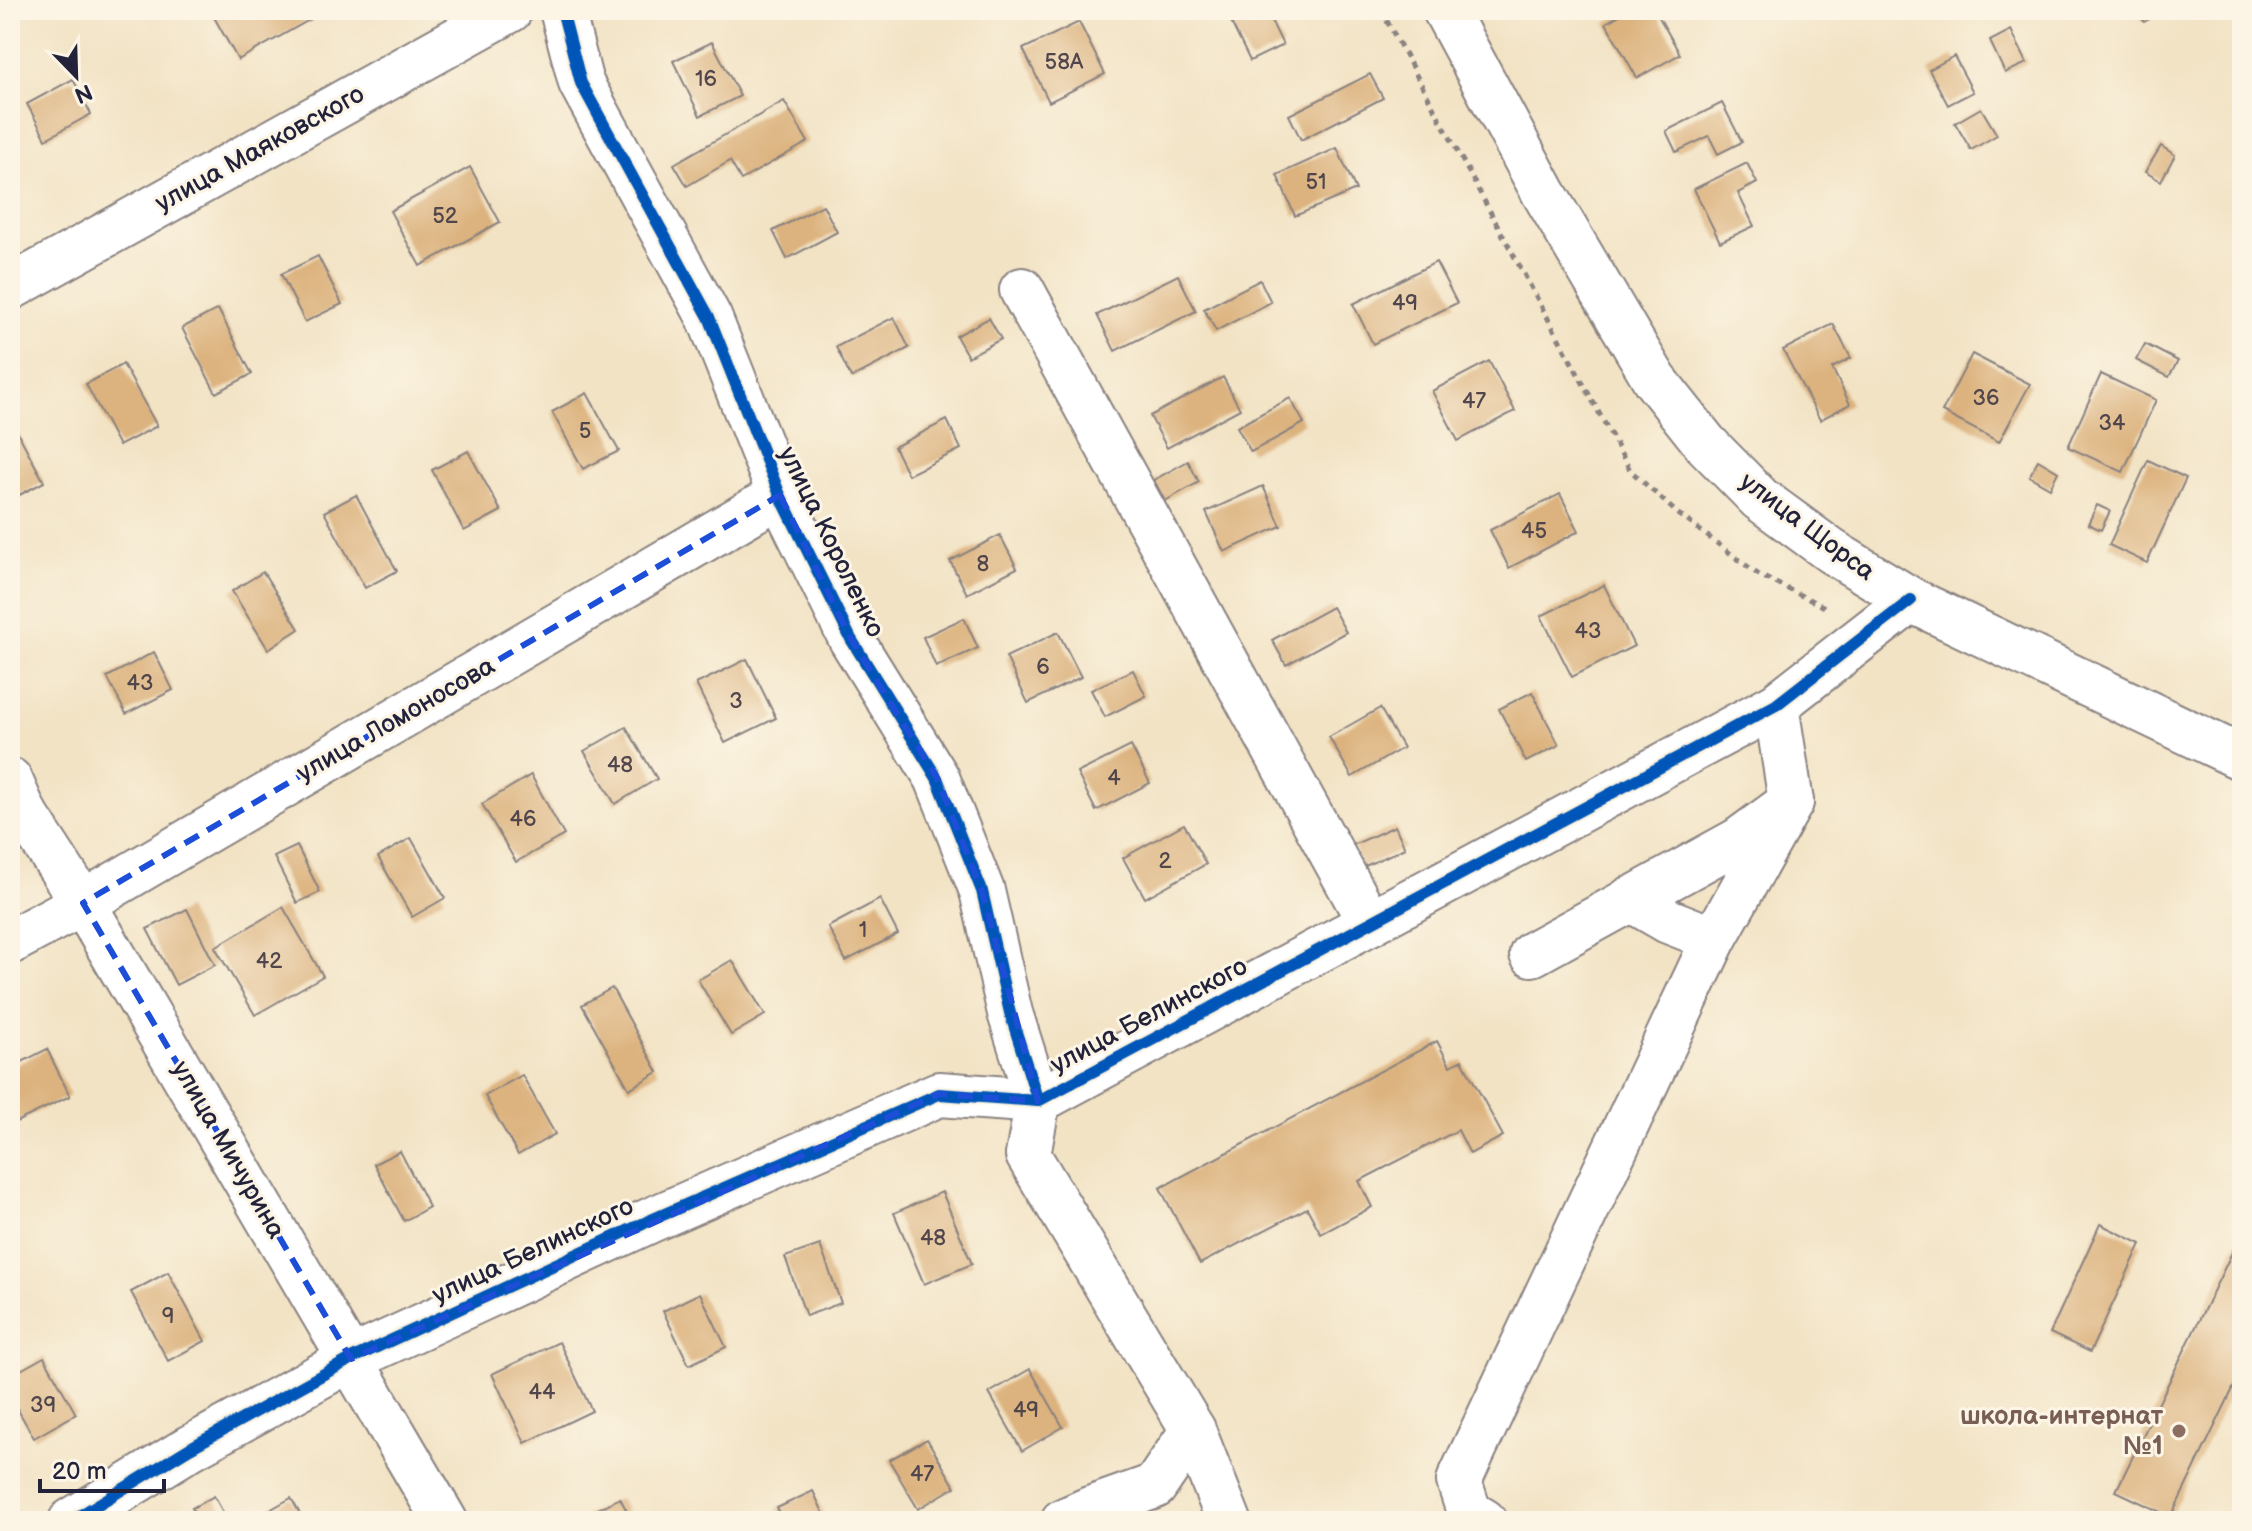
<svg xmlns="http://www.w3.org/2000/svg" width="2252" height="1531" font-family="'Balsamiq Sans',sans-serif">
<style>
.building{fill:#dcb27e}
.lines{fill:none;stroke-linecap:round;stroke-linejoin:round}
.minor-casing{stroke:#8a8280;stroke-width:48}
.major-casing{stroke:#8a8280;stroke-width:48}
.path{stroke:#8a8280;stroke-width:5;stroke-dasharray:6 6;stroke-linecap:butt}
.minor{stroke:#fff;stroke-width:44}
.major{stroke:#fff;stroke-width:44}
.cycleway-casing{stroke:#fcf5e5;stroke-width:17}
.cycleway{stroke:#0057b8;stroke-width:12}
.marked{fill:none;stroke:#1d4ed8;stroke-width:6;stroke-dasharray:16 10;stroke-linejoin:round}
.education-dot{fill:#8d6e63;stroke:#fcf5e5;stroke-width:3}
.labels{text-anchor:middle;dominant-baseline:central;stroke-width:6;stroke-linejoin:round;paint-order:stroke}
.number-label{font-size:22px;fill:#50464c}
.street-label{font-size:26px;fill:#22223b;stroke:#fcf5e5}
.education-label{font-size:26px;font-weight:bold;fill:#785e54;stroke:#fcf5e5;text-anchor:end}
</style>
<rect width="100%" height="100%" fill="#fcf5e5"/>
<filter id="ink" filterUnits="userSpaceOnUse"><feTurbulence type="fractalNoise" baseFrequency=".0125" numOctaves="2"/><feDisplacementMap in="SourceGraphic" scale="16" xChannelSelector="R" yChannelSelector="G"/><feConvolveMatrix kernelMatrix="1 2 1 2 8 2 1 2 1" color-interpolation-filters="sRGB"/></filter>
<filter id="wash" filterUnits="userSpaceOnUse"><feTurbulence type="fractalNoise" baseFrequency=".006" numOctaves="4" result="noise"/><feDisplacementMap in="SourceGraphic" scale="32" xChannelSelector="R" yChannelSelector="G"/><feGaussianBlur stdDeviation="1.8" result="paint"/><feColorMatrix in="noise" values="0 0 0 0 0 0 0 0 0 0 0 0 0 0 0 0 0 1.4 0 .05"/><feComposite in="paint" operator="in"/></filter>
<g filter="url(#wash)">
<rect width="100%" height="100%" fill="#f2e3c5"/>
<g id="blocks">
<g class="building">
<path d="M210,10H327L238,60Z"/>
<path d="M1225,10H1266L1283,45L1250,61Z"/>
<path d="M1628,10H1655L1680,54L1637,78L1606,23Z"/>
<path d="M2137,10H2165L2144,22Z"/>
<path d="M1079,22L1105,74L1049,102L1023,49Z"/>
<path d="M2011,30L2027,63L2005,73L1990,41Z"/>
<path d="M712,42L740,96L700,116L673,61Z"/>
<path d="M1954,56L1973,92L1948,105L1929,70Z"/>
<path d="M1370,74L1383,98L1301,140L1289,115Z"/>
<path d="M73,79L91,114L46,139L27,104Z"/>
<path d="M784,101L808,142L741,180L730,161L687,186L674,164Z"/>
<path d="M1722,103L1742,142L1718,154L1709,136L1676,152L1666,131Z"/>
<path d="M1981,108L1997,135L1971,150L1955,123Z"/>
<path d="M2161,146L2175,155L2161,181L2145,172Z"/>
<path d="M1337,148L1356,190L1295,216L1277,175Z"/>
<path d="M1747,163L1757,183L1738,193L1754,226L1720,242L1694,189Z"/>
<path d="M470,167L500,222L420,266L390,211Z"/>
<path d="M823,205L837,232L787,259L773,231Z"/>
<path d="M318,256L342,304L305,322L281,274Z"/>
<path d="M1436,262L1457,303L1373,344L1353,304Z"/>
<path d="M1178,275L1196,311L1115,351L1097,315Z"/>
<path d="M1260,280L1271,302L1216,331L1204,309Z"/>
<path d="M218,309L252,374L216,393L182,328Z"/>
<path d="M894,317L909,348L851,378L836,347Z"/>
<path d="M989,318L1001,339L968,357L956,336Z"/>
<path d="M1833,324L1851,358L1832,368L1850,404L1820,420L1783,350Z"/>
<path d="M2145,344L2178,361L2169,377L2136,360Z"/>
<path d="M1972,354L2030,384L1999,442L1942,412Z"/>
<path d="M1489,361L1515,411L1458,441L1432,391Z"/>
<path d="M123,364L157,426L119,446L86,384Z"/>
<path d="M2101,374L2156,400L2123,472L2068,447Z"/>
<path d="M1223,377L1240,409L1167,448L1150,416Z"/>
<path d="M587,393L619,451L583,469L552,412Z"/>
<path d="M1290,398L1304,423L1251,452L1237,427Z"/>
<path d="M10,418L44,482L10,500Z"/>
<path d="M947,420L961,449L908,475L894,447Z"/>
<path d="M468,451L501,511L464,531L432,470Z"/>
<path d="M2038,460L2058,472L2050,488L2029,476Z"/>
<path d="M2148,460L2186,478L2147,563L2109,545Z"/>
<path d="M1188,461L1199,482L1165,501L1154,480Z"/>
<path d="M1263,486L1281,526L1224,552L1206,512Z"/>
<path d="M1560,494L1579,531L1509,568L1490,530Z"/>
<path d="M356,495L397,571L365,588L324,512Z"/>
<path d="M2097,505L2110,511L2101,530L2088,524Z"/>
<path d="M1000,535L1017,568L967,594L950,561Z"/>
<path d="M263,572L299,629L268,649L232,591Z"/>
<path d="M1604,585L1634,646L1572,677L1541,616Z"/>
<path d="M1332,607L1346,632L1286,665L1272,640Z"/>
<path d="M964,618L978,648L936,667L923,637Z"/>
<path d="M1058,632L1081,677L1028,703L1006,657Z"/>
<path d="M154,652L173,690L126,714L107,677Z"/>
<path d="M747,659L776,718L725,743L696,684Z"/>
<path d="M1133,670L1146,696L1105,717L1091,690Z"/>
<path d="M1532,692L1559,745L1526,762L1499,709Z"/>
<path d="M1380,708L1403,748L1352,777L1329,737Z"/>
<path d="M626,727L657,779L615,804L584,751Z"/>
<path d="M1131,746L1150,783L1096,811L1077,773Z"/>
<path d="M531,775L564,835L516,862L482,804Z"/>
<path d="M1184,824L1206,864L1145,898L1123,858Z"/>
<path d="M1395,826L1405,848L1363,867L1353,845Z"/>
<path d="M411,838L445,898L412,917L378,857Z"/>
<path d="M297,846L320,892L297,903L274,857Z"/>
<path d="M880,899L898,934L846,961L828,927Z"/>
<path d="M283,907L323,976L255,1015L215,947Z"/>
<path d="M187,909L215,965L176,985L147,929Z"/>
<path d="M732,960L765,1015L731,1035L698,980Z"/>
<path d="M612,988L658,1072L629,1089L582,1005Z"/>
<path d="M1437,1041L1450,1066L1462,1060L1503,1136L1470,1154L1458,1130L1359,1181L1372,1207L1321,1234L1307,1208L1200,1264L1160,1188Z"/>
<path d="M47,1049L70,1096L10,1125V1068Z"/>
<path d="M522,1075L555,1134L518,1155L485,1096Z"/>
<path d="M400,1151L429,1207L404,1221L374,1164Z"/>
<path d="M942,1192L972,1264L924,1284L894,1213Z"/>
<path d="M2100,1224L2141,1244L2090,1352L2050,1333Z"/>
<path d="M2242,1232V1370L2171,1517L2116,1491Z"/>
<path d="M820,1245L841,1303L806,1316L785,1257Z"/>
<path d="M168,1272L205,1341L168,1361L131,1292Z"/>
<path d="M700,1293L726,1347L689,1365L663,1311Z"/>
<path d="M559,1342L592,1411L525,1443L492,1374Z"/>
<path d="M44,1357L76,1414L34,1438L10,1396V1376Z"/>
<path d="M1030,1369L1063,1427L1022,1451L989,1393Z"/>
<path d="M927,1439L955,1487L918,1509L889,1460Z"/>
<path d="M813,1491L827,1521H783L777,1508Z"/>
<path d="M214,1496L228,1521H199L192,1508Z"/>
<path d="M291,1498L304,1521H264L261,1515Z"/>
<path d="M620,1498L632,1521H574Z"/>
</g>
</g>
</g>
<g filter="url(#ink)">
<use href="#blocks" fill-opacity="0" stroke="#8a8280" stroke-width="2"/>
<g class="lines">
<defs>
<g id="minor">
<path d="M562,10L581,83L709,317L780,495L851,639L937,778L982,891L1010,1013L1038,1101L1028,1155L1193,1430L1229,1521"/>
<path d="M10,288L510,10"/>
<path d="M1022,290L1370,923"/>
<path d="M10,780L24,812L83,903L445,1521"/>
<path d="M1630,899L1668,921L1714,939"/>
<path d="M10,942L83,903L780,495"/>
<path d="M1532,954L1739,840L1791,802L1776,705"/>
<path d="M71,1521L190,1448L351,1359L651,1220L939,1094L1038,1101L1776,705L1911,600"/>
<path d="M1063,1521L1090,1509L1155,1486L1193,1430"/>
<path d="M1484,1521L1469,1512L1459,1481L1714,939L1791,802"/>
</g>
<path id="major" d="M1445,10L1544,193L1655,380L1705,443L1760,499L1831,551L1911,600L2242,758"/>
</defs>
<use href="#minor" class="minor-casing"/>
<use href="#major" class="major-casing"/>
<path class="path" d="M1381,10L1630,470L1677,513L1759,575L1829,609"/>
<use href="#minor" class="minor"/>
<use href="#major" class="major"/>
<defs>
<g id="cycleway">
<path d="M562,10L581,83L709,317L780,495L851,639L937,778L982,891L1010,1013L1038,1101"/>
<path d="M71,1521L190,1448L351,1359L651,1220L939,1094L1038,1101L1776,705L1911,600"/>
</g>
</defs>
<use href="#cycleway" class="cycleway-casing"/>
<use href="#cycleway" class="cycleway"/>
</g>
</g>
<path class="marked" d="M780,495L851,639L937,778L982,891L1038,1101L939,1094L351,1359L83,903Z"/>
<circle class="education-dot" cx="2179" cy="1431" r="8"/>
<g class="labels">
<g class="number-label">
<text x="1064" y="62">58А</text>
<text x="706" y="79">16</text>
<text x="1316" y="182">51</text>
<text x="445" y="216">52</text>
<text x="1405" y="303">49</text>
<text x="1986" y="398">36</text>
<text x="1474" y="401">47</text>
<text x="2112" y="423">34</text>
<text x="585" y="431">5</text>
<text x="1534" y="531">45</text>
<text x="983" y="564">8</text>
<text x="1588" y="631">43</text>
<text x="1043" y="667">6</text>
<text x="140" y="683">43</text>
<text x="736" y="701">3</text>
<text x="620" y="765">48</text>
<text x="1114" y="778">4</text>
<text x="523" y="819">46</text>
<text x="1165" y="861">2</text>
<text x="863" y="930">1</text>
<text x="269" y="961">42</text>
<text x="933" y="1238">48</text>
<text x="168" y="1316">9</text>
<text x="542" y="1392">44</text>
<text x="43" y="1405">39</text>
<text x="1026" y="1410">49</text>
<text x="922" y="1474">47</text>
</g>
<g class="street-label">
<text transform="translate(260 149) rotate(-29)">улица Маяковского</text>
<text transform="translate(1807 527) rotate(37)">улица Щорса</text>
<text transform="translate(831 542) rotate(64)">улица Короленко</text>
<text transform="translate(396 720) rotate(-30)">улица Ломоносова</text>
<text transform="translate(1149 1016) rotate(-28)">улица Белинского</text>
<text transform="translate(228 1150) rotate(60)">улица Мичурина</text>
<text transform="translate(533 1251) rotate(-25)">улица Белинского</text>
</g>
<g class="education-label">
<text x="2163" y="1416">школа-интернат<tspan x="2163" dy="30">№1</tspan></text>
</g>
</g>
<rect width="2252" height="1531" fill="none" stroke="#fcf5e5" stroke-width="40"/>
<g transform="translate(76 76) rotate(157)" stroke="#fcf5e5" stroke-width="6" paint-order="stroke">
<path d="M0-6L14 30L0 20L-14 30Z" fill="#22223b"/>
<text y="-12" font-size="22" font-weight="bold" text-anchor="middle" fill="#22223b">N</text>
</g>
<path d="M40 1479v12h124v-12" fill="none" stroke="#22223b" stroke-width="4"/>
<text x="52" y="1479" font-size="24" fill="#22223b" stroke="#fcf5e5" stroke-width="6" paint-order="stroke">20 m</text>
</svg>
